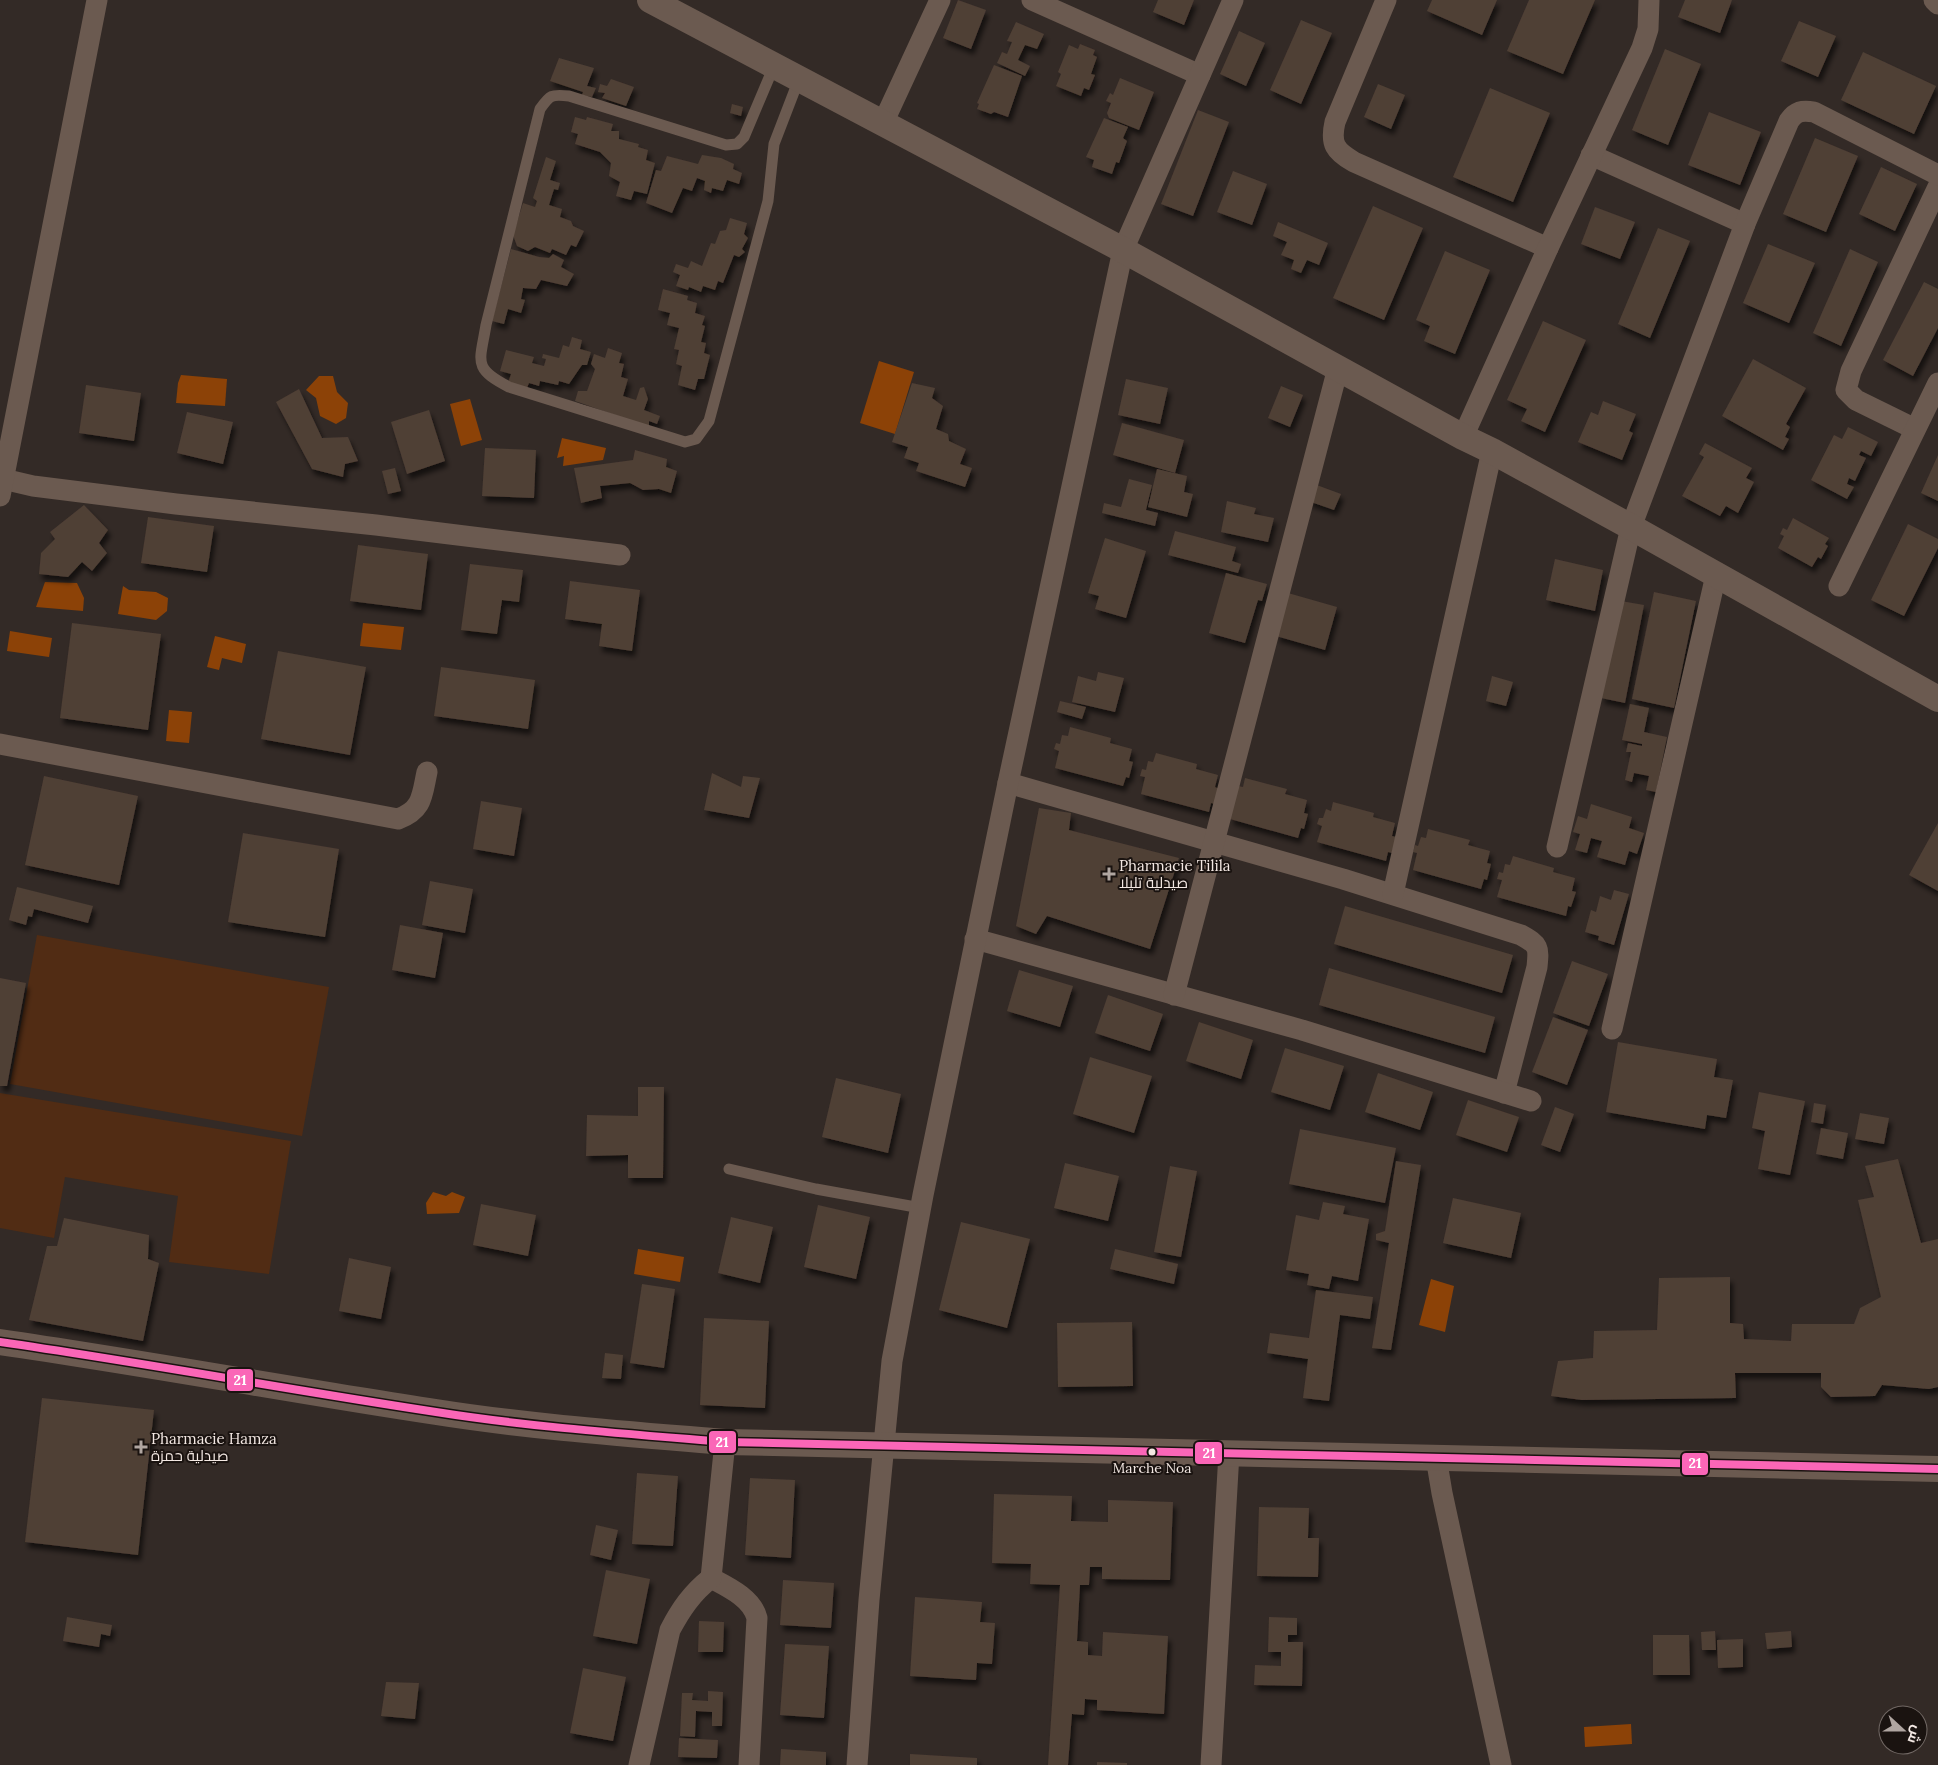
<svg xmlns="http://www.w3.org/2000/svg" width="1938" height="1765" font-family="Lora,Cairo,serif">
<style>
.green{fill:#512c14}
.water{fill:#8c4207}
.building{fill:#4f3f35;filter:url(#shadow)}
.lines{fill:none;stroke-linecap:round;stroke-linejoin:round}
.service{stroke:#6b5a50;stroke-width:11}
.minor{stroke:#6b5a50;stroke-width:21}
.tertiary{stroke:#6b5a50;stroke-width:26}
.bus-1-casing{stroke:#1a1310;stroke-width:11}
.bus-1{stroke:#fa66b7;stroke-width:8}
.poi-dot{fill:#b0a6a1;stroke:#1a1310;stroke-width:2}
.bus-dot{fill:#f3e8e3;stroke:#1a1310;stroke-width:2}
.labels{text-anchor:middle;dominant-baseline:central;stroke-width:4;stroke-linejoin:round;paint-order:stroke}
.bus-label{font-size:14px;fill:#f3e8e3;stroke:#1a1310}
.poi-label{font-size:15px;fill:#f3e8e3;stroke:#1a1310;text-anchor:start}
.line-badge{stroke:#1a1310;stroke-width:2}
.badge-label{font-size:14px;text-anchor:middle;font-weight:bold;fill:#fff}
</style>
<defs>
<filter id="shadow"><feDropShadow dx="3" dy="5.5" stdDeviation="2.5" flood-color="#0009"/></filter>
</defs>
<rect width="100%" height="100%" fill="#332a26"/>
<g class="green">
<path d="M37,935L329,987L302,1136L10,1084Z"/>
<path d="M0,1093L291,1141L269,1274L169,1262L178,1196L65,1177L54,1238L0,1228Z"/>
</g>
<g class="water">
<path d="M879,361L914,372L895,434L860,423Z"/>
<path d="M181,375L227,379L225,406L176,403L178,383Z"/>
<path d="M319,376H333L337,392L348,403L346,418L336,424L320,416L316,398L306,390Z"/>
<path d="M470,399L482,440L461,446L450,404Z"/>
<path d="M562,438L606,448L603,460L563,466L564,456L557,458Z"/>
<path d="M45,582L77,583L84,598L83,611L36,607Z"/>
<path d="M123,586L129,590L156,592L168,598L167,611L156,620L118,614Z"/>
<path d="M363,623L404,627L401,650L360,646Z"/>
<path d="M10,631L52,638L49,657L7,651Z"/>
<path d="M215,636L246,644L242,663L222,658L219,670L207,667Z"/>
<path d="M169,710L192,712L189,743L166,741Z"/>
<path d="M433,1192L446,1196L452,1192L465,1197L459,1213L427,1214L426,1203Z"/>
<path d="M638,1249L684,1257L680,1282L634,1274Z"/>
<path d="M1431,1279L1454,1286L1445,1332L1419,1325Z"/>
<path d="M1631,1724L1632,1744L1585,1747L1584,1727Z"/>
</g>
<g class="building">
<path d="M958,0L986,10L971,49L943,38Z"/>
<path d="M1158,0H1194L1184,25L1153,12Z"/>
<path d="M1432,0H1497L1482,35L1427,11Z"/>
<path d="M1529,0H1595L1563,74L1507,51Z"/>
<path d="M1685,0H1732L1720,33L1678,17Z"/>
<path d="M1301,20L1332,33L1301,104L1270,90Z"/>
<path d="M1799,21L1836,36L1818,77L1781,61Z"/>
<path d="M1016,22L1044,34L1037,49L1025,45L1018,60L1030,66L1025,76L997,63L1002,52L1007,54L1012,42L1007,41Z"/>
<path d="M1239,31L1265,43L1246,86L1220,74Z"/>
<path d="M1080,44L1095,50L1093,55L1097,57L1091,74L1095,75L1089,90L1084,88L1081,96L1056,86L1061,74L1058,72L1069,45L1078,49Z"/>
<path d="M1665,49L1701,64L1668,145L1632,130Z"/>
<path d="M1863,52L1936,86L1914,134L1841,100Z"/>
<path d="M559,58L594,68L587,86L596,88L592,97L582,95L583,92L550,81Z"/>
<path d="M994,65L1022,76L1008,117L994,112L991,114L977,109L979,104L977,103Z"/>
<path d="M1120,78L1154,92L1139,130L1109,118L1107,113L1111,103L1106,101L1110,93L1113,95Z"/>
<path d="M611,79L634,87L626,106L602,98L605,93L598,92L600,84L607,86Z"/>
<path d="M1378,84L1405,95L1391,129L1364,117Z"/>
<path d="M1490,88L1550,113L1513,202L1453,177Z"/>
<path d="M732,104L743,107L741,116L730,113Z"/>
<path d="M1198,110L1229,122L1193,216L1161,204Z"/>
<path d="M1709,112L1761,132L1740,185L1688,165Z"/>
<path d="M575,117L586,120L587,117L613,124L611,131H619V139L639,144L638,147L648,150L646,160L655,163L647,194L634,191L631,200L616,196L620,182L609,176L611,163L600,152L575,144L578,134L571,132Z"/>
<path d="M1104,118L1128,127L1123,138L1127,141L1119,163L1116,162L1112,174L1092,167L1094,160L1086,157Z"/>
<path d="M1815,138L1858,156L1826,232L1783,214Z"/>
<path d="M702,155L721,158L734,164L733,169L742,173L739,184L727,180L723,191L712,188L711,193L704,190L705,181L697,178L692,191L683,188L672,213L646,203L656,170L661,171L667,156L698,164Z"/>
<path d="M546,157L556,161L550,180L560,183L558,190L554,189L549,205L562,209L560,217L571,221L573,226L584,231L576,247L571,245L566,255L552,249L550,253L535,247L528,251L517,246L513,235L523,203L535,207L537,201L533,198Z"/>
<path d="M1881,167L1917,184L1895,231L1859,214Z"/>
<path d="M1233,171L1267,184L1252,225L1217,212Z"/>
<path d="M1373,206L1423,228L1384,320L1333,298Z"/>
<path d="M1595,207L1635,222L1620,259L1581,244Z"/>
<path d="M730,218L747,223L744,234L748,238L742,249L745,252L739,257L734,255L723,283L718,281L715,290L703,286L701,292L689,287L688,290L676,286L680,275L673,272L676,264L688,268L691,261L702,266L711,243L715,244L720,231L726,230Z"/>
<path d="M1278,222L1328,243L1319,265L1307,260L1301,273L1291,269L1294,260L1281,255L1287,242L1273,236Z"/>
<path d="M1658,228L1690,241L1650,338L1618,324Z"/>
<path d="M1768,244L1815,263L1789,323L1743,303Z"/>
<path d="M511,249L539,257L549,258L553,254L564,260L561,267L574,274L567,286L541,280L536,289L523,288L521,299L525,300L521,313L508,309L504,324L492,321Z"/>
<path d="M1850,249L1878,262L1841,346L1813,333Z"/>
<path d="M1445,251L1490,270L1455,354L1424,341L1430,326L1416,320Z"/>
<path d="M1924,282L1938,289V328L1913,376L1883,360Z"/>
<path d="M663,289L688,296L687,300L697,303L695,313L705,316L702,325L705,326L701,342L706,343L704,353L710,355L704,379H698L695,390L678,385L682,366L676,364L679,350L674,349L679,328L667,325L670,313L658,310Z"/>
<path d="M1543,321L1586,340L1545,432L1521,421L1527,409L1507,400Z"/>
<path d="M572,337L582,340L580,349L591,352L587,365H582L569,384L559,381L558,385L540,381L539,386L529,383L527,388L508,383L511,374L500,371L506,350L534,357L532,363L544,366L546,359L542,358L543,354L559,358L563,345L569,347Z"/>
<path d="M608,348L622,353L619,363L624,364L621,377L628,379L623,396L636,400L640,388L644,387L648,399L644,410L660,416L657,424L649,421V427L575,401L578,391H587L595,369L591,364L594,354L605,358Z"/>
<path d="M1753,359L1806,388L1786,424L1790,427L1785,437L1789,439L1783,450L1722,416Z"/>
<path d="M1126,379L1168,388L1160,424L1118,415Z"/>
<path d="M912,383L935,388L932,398L943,406L936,429L948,434L949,441L966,449L960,464L972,468L965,487L916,471L919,463L904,458L908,447L892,442Z"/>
<path d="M86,385L141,393L134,441L79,433Z"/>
<path d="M1281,386L1303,395L1290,427L1268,418Z"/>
<path d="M299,389L322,438L348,437L358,461L345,464L343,477L312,469L276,402Z"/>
<path d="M1603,401L1636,414L1629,431L1633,433L1622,460L1578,442L1591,412L1598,415Z"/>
<path d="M429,410L445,461L407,474L391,422Z"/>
<path d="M187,412L233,422L223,464L177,453Z"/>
<path d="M1122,423L1184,440L1175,473L1113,455Z"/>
<path d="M1848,427L1878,442L1871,456L1861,451L1859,455L1866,458L1855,481L1849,478L1847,484L1854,487L1847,499L1811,480L1834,435L1842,439Z"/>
<path d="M1705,443L1752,468L1746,478L1754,482L1738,513L1726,506L1720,516L1682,496L1704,457L1699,454Z"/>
<path d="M485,448L536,450L534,498L482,496Z"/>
<path d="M635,450L667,459L666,467L677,471L671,493L659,489L643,490L630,483L600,486L602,498L581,503L574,468L633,460Z"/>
<path d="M1938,455V501L1921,493Z"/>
<path d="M395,468L401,491L388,494L382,471Z"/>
<path d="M1157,469L1187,476L1184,492L1193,494L1187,517L1148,507Z"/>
<path d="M1129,479L1152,485L1146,510L1158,513L1155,526L1102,513L1104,503L1121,507Z"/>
<path d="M1314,484L1341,494L1334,510L1308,501Z"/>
<path d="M1227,501L1256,508L1254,514L1274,518L1268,542L1221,532Z"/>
<path d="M84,505L108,530L99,543L107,553L92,571L82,562L68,577L39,574L41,553L55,539L50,532Z"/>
<path d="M148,517L214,526L207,572L141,563Z"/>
<path d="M1793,518L1829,538L1825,544L1828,546L1821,559L1818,557L1812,567L1778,548L1784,536L1780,534L1783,528L1787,530Z"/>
<path d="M1908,524L1938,539V548L1904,616L1871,600Z"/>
<path d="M1175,531L1236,547L1232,561L1241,564L1238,573L1168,555Z"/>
<path d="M1105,538L1146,551L1126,618L1095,609L1099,596L1088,593Z"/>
<path d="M358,545L428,554L421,610L350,601Z"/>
<path d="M1555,559L1603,570L1595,611L1546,600Z"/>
<path d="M470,564L523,570L519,602L502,600L497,634L461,630Z"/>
<path d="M1226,573L1267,584L1262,601L1258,600L1245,643L1209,633Z"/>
<path d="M570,581L640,590L632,651L599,646L602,624L565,619Z"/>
<path d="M1654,592L1696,601L1674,708L1632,699Z"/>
<path d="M1288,593L1337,607L1325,650L1276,636Z"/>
<path d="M1621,601L1644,605L1625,703L1601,698Z"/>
<path d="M72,623L161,634L148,730L60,718Z"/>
<path d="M278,651L366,667L350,755L261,739Z"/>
<path d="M441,667L535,680L528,729L434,716Z"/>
<path d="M1098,672L1124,678L1115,712L1072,702L1078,676L1096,681Z"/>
<path d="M1492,676L1513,682L1506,706L1486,701Z"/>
<path d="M1060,701L1086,707L1082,719L1057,712Z"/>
<path d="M1630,704L1649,708L1644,732L1667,737L1656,792L1646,790L1649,776L1634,773L1632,782L1625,780L1631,752H1626L1628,743L1642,746V744L1622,740Z"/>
<path d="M1070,727L1111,738L1110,743L1132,749L1129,761L1133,762L1129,778L1126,777L1123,786L1055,768L1059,751L1054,749L1056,743L1060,744L1062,735L1068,736Z"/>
<path d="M1156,753L1197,764L1196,769L1218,775L1215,787L1219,789L1215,804L1211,803L1209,812L1141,794L1145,777L1140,776L1142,769L1146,770L1148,761L1153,762Z"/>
<path d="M712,773L741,787L743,776L760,778L749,818L704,810Z"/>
<path d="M44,776L138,796L119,885L25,865Z"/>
<path d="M1245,778L1287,789L1285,794L1307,800L1304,813L1308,814L1304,829L1301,828L1298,838L1230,819L1238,786L1243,787Z"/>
<path d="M481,801L522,808L514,856L473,849Z"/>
<path d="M1333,802L1374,813L1373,817L1395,823L1392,836L1396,837L1392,853L1388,852L1386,861L1317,842L1322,826L1317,824L1319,818H1323L1326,809L1331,811Z"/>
<path d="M1591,804L1632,817L1629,828L1644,833L1637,854L1629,851L1625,865L1597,857L1602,841L1591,838L1587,853L1575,850L1580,834L1573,832L1578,816L1587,819Z"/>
<path d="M1039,808L1071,813L1069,830L1179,858L1150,949L1047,916L1036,934L1016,926Z"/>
<path d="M1938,823V891L1909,875Z"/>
<path d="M1428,829L1470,840L1468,845L1490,851L1487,863L1491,864L1487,880L1484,879L1481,889L1413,870L1417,853L1413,852L1415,845L1418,846L1421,837L1426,838Z"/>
<path d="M243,833L339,849L325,937L228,922Z"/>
<path d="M1513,856L1554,868L1553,872L1575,878L1572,891L1576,892L1571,907L1568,906L1566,916L1497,897L1502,880L1497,879L1499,872L1503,873L1505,864L1510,865Z"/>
<path d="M430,881L473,889L465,933L422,925Z"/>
<path d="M17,887L93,906L88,923L34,909L32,917L28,916L26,925L9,920Z"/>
<path d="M1614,890L1629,894L1614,945L1598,940L1599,936L1585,932L1591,910L1596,912L1600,896L1611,900Z"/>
<path d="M1345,906L1513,955L1502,993L1334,944Z"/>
<path d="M400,925L443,933L435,978L392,970Z"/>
<path d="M1572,961L1608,974L1589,1026L1553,1013Z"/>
<path d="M1329,968L1495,1017L1485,1053L1319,1005Z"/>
<path d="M1019,970L1073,986L1060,1027L1007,1011Z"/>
<path d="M0,978L26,983L7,1086H0Z"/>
<path d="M1108,995L1163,1014L1150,1051L1095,1033Z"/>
<path d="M1553,1017L1588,1030L1567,1085L1532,1072Z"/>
<path d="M1199,1022L1253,1040L1241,1079L1186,1061Z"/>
<path d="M1618,1042L1717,1059L1714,1077L1733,1080L1726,1118L1707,1115L1705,1129L1606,1112Z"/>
<path d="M1285,1048L1344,1066L1330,1110L1271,1092Z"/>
<path d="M1090,1057L1152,1076L1134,1133L1073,1114Z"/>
<path d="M1378,1073L1433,1092L1420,1130L1365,1112Z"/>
<path d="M836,1078L901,1094L888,1153L822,1137Z"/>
<path d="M638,1087H664L663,1178H628V1155L586,1156L587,1115L638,1116Z"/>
<path d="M1759,1092L1805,1101L1790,1175L1758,1169L1765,1131L1752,1128Z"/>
<path d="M1468,1100L1519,1117L1507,1152L1456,1135Z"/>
<path d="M1814,1103L1826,1105L1823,1124L1811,1122Z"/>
<path d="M1555,1107L1574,1114L1560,1152L1541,1145Z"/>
<path d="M1860,1113L1889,1118L1884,1144L1855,1139Z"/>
<path d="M1821,1128L1848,1133L1843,1159L1816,1154Z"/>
<path d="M1300,1129L1396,1148L1385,1203L1289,1184Z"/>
<path d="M1898,1159L1921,1243L1938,1239V1387L1929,1389L1882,1385L1875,1396L1831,1397L1821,1387V1373H1735L1736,1398L1582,1400L1551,1396L1558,1361L1593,1358L1594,1331L1657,1330L1659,1278L1730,1277V1323L1743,1324L1744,1339L1791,1341L1792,1324H1854L1860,1308L1881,1297L1858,1200L1874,1197L1865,1166Z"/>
<path d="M1396,1161L1421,1165L1391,1350L1372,1348L1389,1243L1376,1240V1234L1385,1231Z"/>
<path d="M1065,1163L1119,1176L1108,1221L1054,1208Z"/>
<path d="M1170,1166L1197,1171L1181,1257L1154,1252Z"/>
<path d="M1453,1198L1521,1213L1511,1258L1443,1243Z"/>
<path d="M1323,1202L1345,1206L1343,1214L1369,1219L1358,1281L1332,1276L1329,1289L1307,1285L1309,1274L1286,1270L1296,1215L1319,1220Z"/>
<path d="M481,1204L536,1215L528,1256L473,1245Z"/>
<path d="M818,1205L870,1217L856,1279L804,1267Z"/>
<path d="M731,1217L773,1227L760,1283L718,1273Z"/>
<path d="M64,1218L149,1235L148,1259L159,1263L143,1341L29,1320L47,1246H57Z"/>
<path d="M961,1222L1030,1239L1007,1328L939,1310Z"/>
<path d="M1115,1249L1178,1264L1174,1284L1110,1269Z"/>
<path d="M349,1258L391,1267L381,1319L339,1311Z"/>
<path d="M642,1284L675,1289L664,1368L630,1363Z"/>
<path d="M1316,1290L1373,1297L1370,1319L1340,1315L1329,1401L1303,1398L1308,1359L1267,1353L1270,1333L1309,1338Z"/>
<path d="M704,1318L769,1321L765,1408L700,1405Z"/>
<path d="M1132,1322L1133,1386L1058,1387L1057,1323Z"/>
<path d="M605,1353L623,1355L621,1379L602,1378Z"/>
<path d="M42,1398L154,1410L138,1555L25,1542Z"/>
<path d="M637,1473L678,1476L673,1546L632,1544Z"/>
<path d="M750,1478L795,1480L791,1558L745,1555Z"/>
<path d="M994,1494L1072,1496L1071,1521L1108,1522V1500L1173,1502L1170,1580L1102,1579V1567H1090L1089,1585H1080L1077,1641L1088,1642V1655L1102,1656L1103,1632L1168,1636L1164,1714L1097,1710V1700L1085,1699L1084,1715L1072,1714L1068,1765H1048L1060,1585L1030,1584L1031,1564L992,1563Z"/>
<path d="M1259,1507L1309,1508L1308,1538H1319L1318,1577L1257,1576Z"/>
<path d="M596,1525L618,1530L611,1560L590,1555Z"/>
<path d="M606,1570L650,1579L637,1644L593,1636Z"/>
<path d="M783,1580L834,1583L831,1628L780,1625Z"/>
<path d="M915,1597L982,1602L980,1622L995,1623L992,1664L977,1663L976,1680L910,1676Z"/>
<path d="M67,1617L112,1625L110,1636L101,1634L99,1647L63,1641Z"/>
<path d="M1269,1617L1297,1618V1635H1288V1642H1303L1302,1686L1254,1685L1255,1665L1281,1666V1652H1268Z"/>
<path d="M699,1621L724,1622L723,1652H698Z"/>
<path d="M1715,1631L1716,1650H1702L1701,1632Z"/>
<path d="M1791,1631L1792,1647L1767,1649L1765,1633Z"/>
<path d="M1653,1635H1689L1690,1675H1653Z"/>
<path d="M1743,1639V1667L1718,1668L1717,1640Z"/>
<path d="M785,1644L829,1646L824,1718L780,1715Z"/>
<path d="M583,1668L626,1677L613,1741L570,1733Z"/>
<path d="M386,1682L419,1683L415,1719L381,1716Z"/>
<path d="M708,1691L723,1692L722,1726H712V1712L696,1711L695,1737L680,1736L682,1693H693L692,1700L708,1701Z"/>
<path d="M679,1738L718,1740L717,1758L678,1757Z"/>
<path d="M781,1749L826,1752V1765H780Z"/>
<path d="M910,1754L977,1758V1765H910Z"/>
<path d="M1097,1762L1127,1763V1765H1097Z"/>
</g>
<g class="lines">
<g class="service">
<path d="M774,66L744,137L737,144L726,145L569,96C551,94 550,95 540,109L486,325C480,362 472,368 509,387L685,442L696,439L709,421L768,201L774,144L799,79"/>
<path d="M729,1169L816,1189L921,1208"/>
</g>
<g class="minor">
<path d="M1032,0L1200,75"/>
<path d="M1386,0L1335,122C1330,144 1335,151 1354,162L1548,248"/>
<path d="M1934,0L1938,4"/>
<path d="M883,123L940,0"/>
<path d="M1591,155L1745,224"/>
<path d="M1915,429L1856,400L1846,390L1851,371L1938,187"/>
<path d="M1463,437L1548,248L1642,48L1648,29L1649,0"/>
<path d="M3,479L33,486L176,504L376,525L620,555"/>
<path d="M0,496L97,0"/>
<path d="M1839,586L1938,383"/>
<path d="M0,744L398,819C423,810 422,795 427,772"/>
<path d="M1008,783L1343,879L1521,935C1539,945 1539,947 1537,967L1504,1093"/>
<path d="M1557,847L1631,527L1745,224L1789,121C1796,111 1802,110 1814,112L1938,175"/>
<path d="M1393,894L1492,451"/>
<path d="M975,939L1302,1030L1531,1101"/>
<path d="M1174,995L1338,368"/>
<path d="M1612,1029L1716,575"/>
<path d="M1436,1457L1442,1493L1501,1765"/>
<path d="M711,1578C728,1587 752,1598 757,1618L749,1765"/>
<path d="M639,1765L670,1630C681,1609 692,1593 711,1578L725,1442"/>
<path d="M857,1765L869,1600L892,1361L923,1195L1008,783L1123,250L1233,0"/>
<path d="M1211,1765L1229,1453"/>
</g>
<g class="tertiary">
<path d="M650,0L1123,250L1463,437L1492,451L1631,527L1938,699"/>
<path d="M0,1342C146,1363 290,1390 436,1412C531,1427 629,1434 725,1442L1938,1469"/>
</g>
<defs>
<path id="bus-1" d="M0,1342C146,1363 290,1390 436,1412C531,1427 629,1434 725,1442L1938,1469"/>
</defs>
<use href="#bus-1" class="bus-1-casing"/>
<use href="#bus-1" class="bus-1"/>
</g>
<g class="poi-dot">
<path d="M1106.5 866.5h5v5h5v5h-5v5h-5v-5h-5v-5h5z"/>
<path d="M138.5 1439.5h5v5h5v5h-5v5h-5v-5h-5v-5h5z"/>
</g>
<circle class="bus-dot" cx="1152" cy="1452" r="4.5"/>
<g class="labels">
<g class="bus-label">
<text x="1152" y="1468">Marche Noa</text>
</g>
<g class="poi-label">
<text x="1119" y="865">Pharmacie Tilila<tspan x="1119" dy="17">صيدلية تليلا</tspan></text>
<text x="151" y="1438">Pharmacie Hamza<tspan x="151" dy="17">صيدلية حمزة</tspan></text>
</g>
</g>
<g class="line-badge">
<rect x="226" y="1368" width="28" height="24" rx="5" fill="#fa66b7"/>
<rect x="708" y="1430" width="29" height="24" rx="5" fill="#fa66b7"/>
<rect x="1194" y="1441" width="29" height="24" rx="5" fill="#fa66b7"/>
<rect x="1681" y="1452" width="28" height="24" rx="5" fill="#fa66b7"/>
</g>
<g class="badge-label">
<text x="240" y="1385">21</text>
<text x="722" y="1447">21</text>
<text x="1209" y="1458">21</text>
<text x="1695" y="1468">21</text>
</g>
<g transform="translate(1903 1730) rotate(111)"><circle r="24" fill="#1a1310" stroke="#716864"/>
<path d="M0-4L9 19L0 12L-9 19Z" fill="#b0a6a1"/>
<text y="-8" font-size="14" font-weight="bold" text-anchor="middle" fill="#f3e8e3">ش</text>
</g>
</svg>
